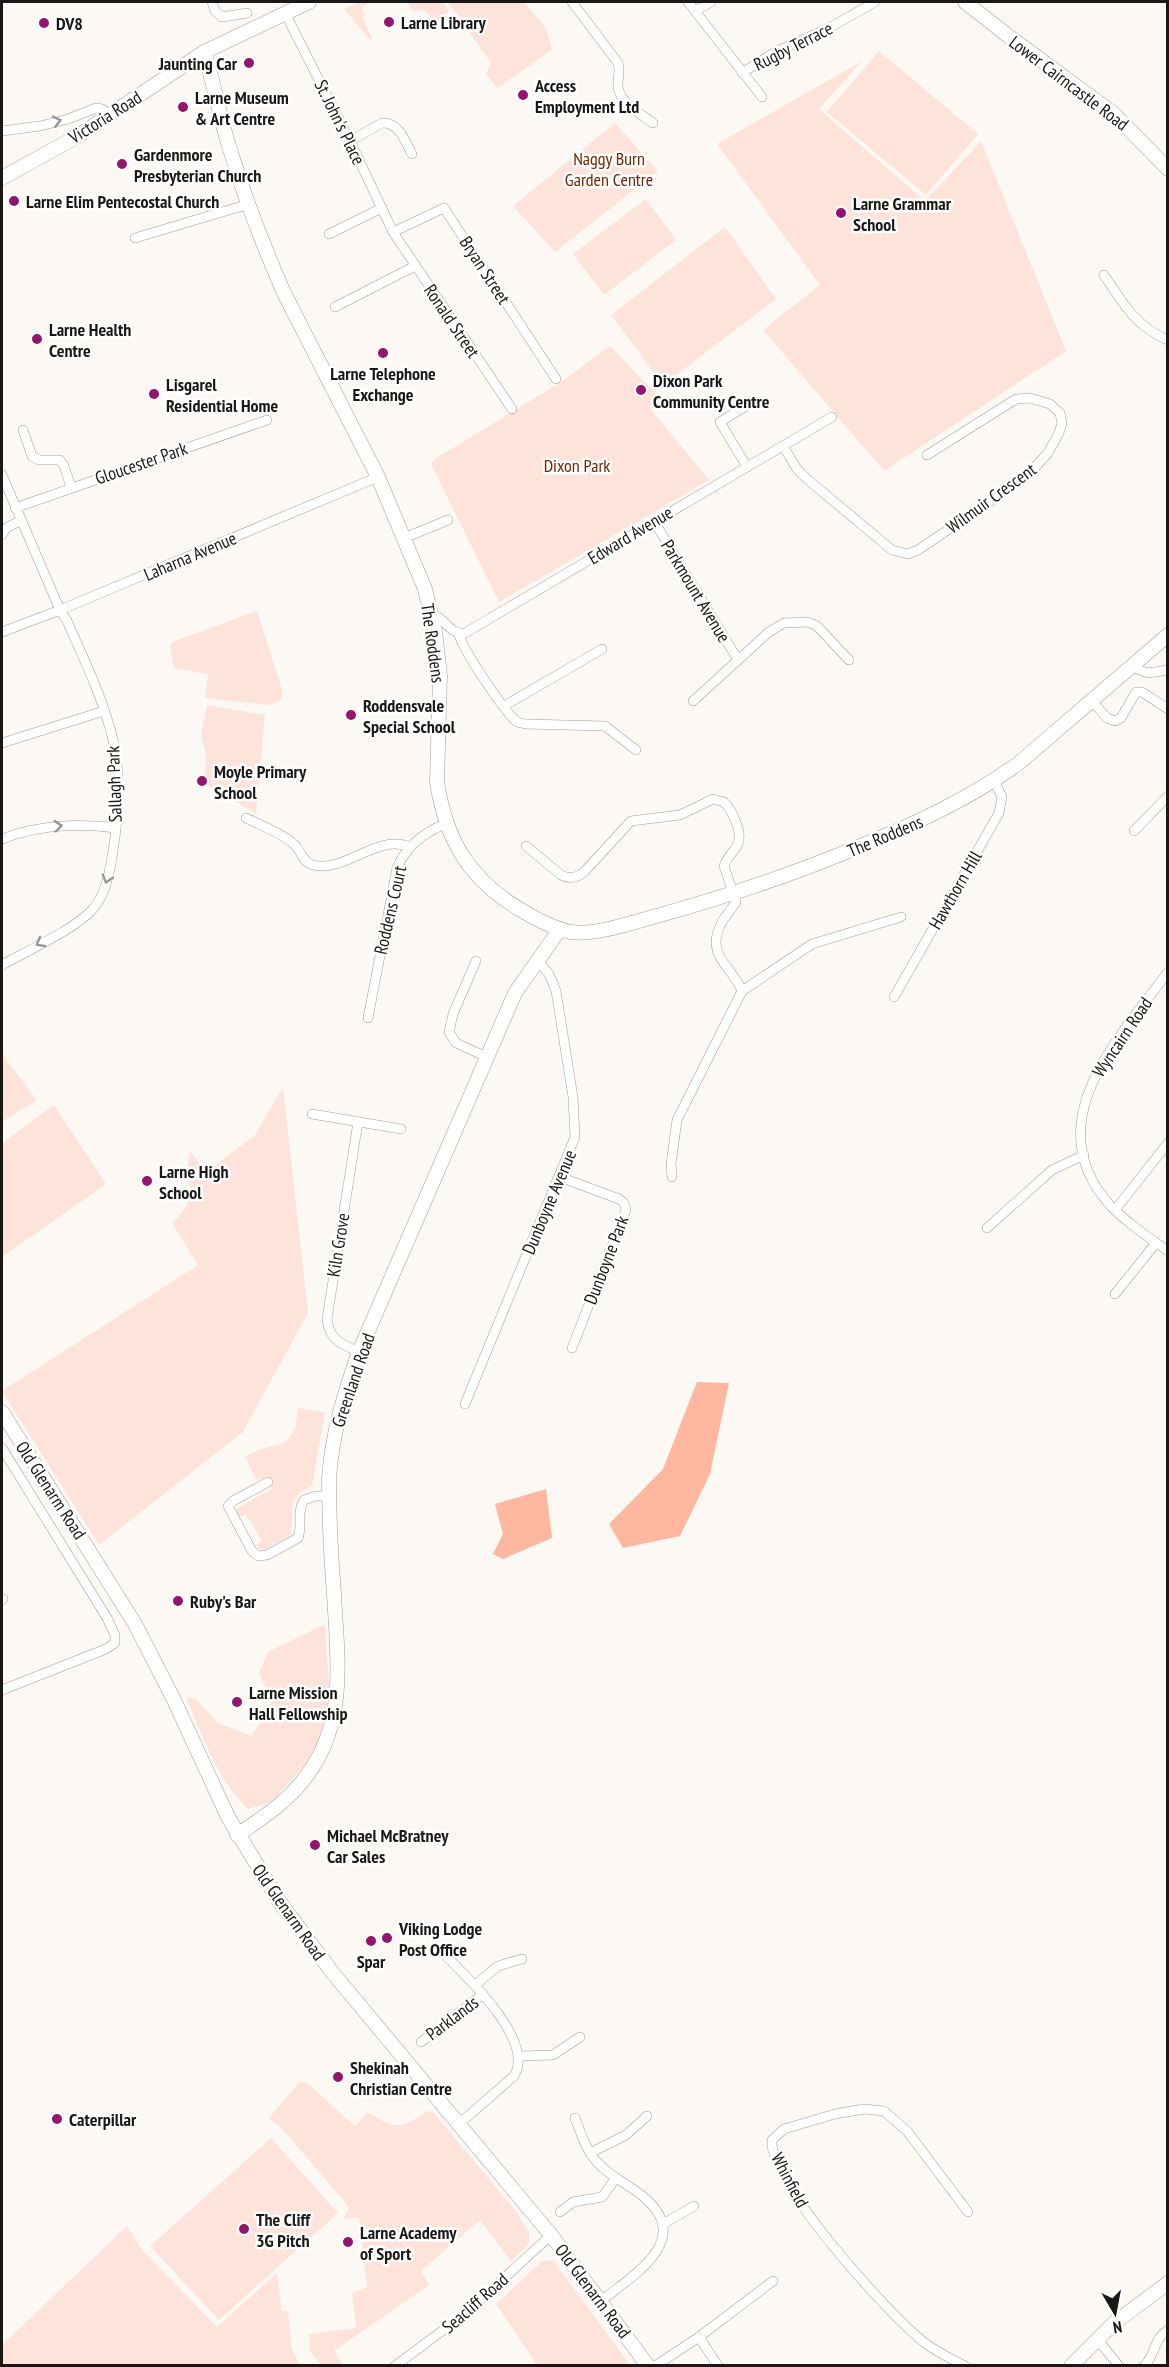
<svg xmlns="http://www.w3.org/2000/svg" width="1169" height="2367" font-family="'PT Sans Narrow',sans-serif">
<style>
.green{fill:#fee3da}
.forest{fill:#ffb79f}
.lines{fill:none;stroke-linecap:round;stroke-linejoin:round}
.street-casing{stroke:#a29e99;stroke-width:10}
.secondary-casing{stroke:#a29e99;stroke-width:15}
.street{stroke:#fff;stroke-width:9}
.secondary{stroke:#fff;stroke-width:14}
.oneway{stroke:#989796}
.poi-dot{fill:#931570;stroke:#fff;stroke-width:2}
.labels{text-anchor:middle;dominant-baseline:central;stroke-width:5;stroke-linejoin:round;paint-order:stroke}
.poi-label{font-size:18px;font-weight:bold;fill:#191816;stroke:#fff;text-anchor:start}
.street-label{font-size:18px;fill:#191816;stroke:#fff}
.park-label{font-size:18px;fill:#742401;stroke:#fff}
</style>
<rect width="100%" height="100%" fill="#fcf8f3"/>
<g class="green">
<path d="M360,2H366L367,4L361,7L365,16L362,17L372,38L370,40L344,9Z"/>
<path d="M408,2H442L449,11L437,22L423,10L412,11Z"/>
<path d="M448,2H524L546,28L552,50L497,88L486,74L491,63Z"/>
<path d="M879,51L978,134L926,195L827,112Z"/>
<path d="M862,61L819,109L925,201L981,141L1066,351L884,471L763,330L820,285L717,144Z"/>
<path d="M615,123L658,171L555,252L513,206Z"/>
<path d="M646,199L676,240L604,295L573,254Z"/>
<path d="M725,227L776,299L663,385L611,315Z"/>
<path d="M610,346L660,398L649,407L709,480L499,602L431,464L435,459L561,382Z"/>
<path d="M257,611L282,690V698L274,704L268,705L205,698L208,674L174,668L170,646L172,642Z"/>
<path d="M207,705L265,715L256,814L204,783L206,755L201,734Z"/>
<path d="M2,1054L37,1100L2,1122Z"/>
<path d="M283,1087L308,1313L243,1432L99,1545L2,1391L198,1265L172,1223C202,1197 183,1184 190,1151L206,1172L255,1135Z"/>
<path d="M54,1105L106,1184L2,1257V1143Z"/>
<path d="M298,1408L325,1412L312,1486L302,1491L293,1501L291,1535L263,1550L259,1549L256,1544L262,1541L246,1514L239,1517L236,1512L237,1508L272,1489L267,1476L257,1481L245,1457C273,1438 294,1458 298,1408Z"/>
<path d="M325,1624L330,1700L316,1748L303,1767L271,1802L248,1809C219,1783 202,1734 186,1698L196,1699L218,1723L252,1736L272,1701L259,1673L268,1652Z"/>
<path d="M300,2082L307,2083L355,2126L368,2112C388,2125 396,2131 418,2117C423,2114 426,2111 432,2111L514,2209L529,2231V2244L511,2261L480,2220L421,2271L429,2285L334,2351L343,2365H322L310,2352L309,2334L356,2328L352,2293L367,2287L359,2217L344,2219L349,2207L283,2130L269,2118Z"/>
<path d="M271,2138L338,2213L219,2320L150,2246Z"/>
<path d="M127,2226L143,2251L217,2327L277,2273L282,2311H288L292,2349L300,2365H2V2345Z"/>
<path d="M553,2260L630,2365H537L496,2304L542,2261Z"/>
</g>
<g class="forest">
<path d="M697,1382L729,1383L710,1474L680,1536L623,1548L609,1524L663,1469Z"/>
<path d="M546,1489L552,1538L503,1559L493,1554L503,1534L495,1504Z"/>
</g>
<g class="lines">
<defs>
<g id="street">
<path d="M212,2L215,11L222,17L247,13"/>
<path d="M572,2L618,63C621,72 617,78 618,87C620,103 641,114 653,123"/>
<path d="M688,2L762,97"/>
<path d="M695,11L711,2"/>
<path d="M285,13L350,141L393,232L512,409"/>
<path d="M742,73L775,52L829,28L875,2"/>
<path d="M2,131L40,126L68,119L96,108L102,109L110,115"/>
<path d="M350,141L382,123C399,122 405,141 412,154"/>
<path d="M393,232L444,208L556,379"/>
<path d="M329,234L382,208"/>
<path d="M135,238L249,204"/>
<path d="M1104,275C1122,302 1136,327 1168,340"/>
<path d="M335,307L415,266"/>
<path d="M23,430L32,456L39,460H60L64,466L71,487"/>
<path d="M783,446L797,469L807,479L892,550L908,554L918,550L1025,478L1048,453L1059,433L1062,423L1060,413L1050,404L1030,398L1016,399L927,455"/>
<path d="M747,467L720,422L749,404"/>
<path d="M2,475L60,610L67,621C83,657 101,694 111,732C122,770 119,813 113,851C110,871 106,895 92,910C75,929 25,952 2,965"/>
<path d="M15,508L267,420"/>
<path d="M654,521L738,660"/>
<path d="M2,535L6,528L20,521"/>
<path d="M404,538L448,520"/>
<path d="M431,614C445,617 449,635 465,633L832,417"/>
<path d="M2,632L60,610L378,477"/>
<path d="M459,634C462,649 504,711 517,722L525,724L605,726L636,750"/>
<path d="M1131,667L1148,673L1168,670"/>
<path d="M693,701L769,632L784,623L808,622L817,626L849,660"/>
<path d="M1092,701L1107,718L1115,721L1121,718L1136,692H1142L1168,709"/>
<path d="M504,706L602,649"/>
<path d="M2,743L104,711"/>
<path d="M246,818C262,826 282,833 295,845C302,852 302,862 313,865C346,873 377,833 410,847"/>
<path d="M1134,831L1168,796"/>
<path d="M2,839C39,825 77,823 116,828"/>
<path d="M526,846L561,875C569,879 577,878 584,872L631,821L680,815L713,799L724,802C732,810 743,833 738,844C734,852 727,857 724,866L736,902C731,910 723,918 720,926C706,956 732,966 742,991"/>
<path d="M476,961L453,1014L449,1032L456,1043L487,1057"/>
<path d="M1168,972C1118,1039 1036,1123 1110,1205C1127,1223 1148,1237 1168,1251"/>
<path d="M894,997L999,813L1002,797L994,781"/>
<path d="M368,1018L397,868C406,846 425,832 447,823"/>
<path d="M312,1114L401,1129"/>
<path d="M358,1122L327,1319C329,1340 342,1344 359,1352"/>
<path d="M560,1177L619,1199L624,1203L626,1210L572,1348"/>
<path d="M672,1177L671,1164L677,1120L742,991L812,944L901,917"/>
<path d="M1115,1210L1168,1143"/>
<path d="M987,1228L1052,1170L1084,1155"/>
<path d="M1115,1294L1156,1243"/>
<path d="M465,1404L575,1137L573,1097L556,991L549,974L537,960"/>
<path d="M2,1448L107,1618L115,1635V1643L106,1649L2,1690"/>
<path d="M268,1482L233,1501L228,1506L252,1551L258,1556L267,1555L298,1538C303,1526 296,1512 304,1500L316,1496H329"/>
<path d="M2,1600L3,1599"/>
<path d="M441,1951C465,1975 536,2040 514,2076L459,2124"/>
<path d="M475,1985L498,1966L522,1959"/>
<path d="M421,2042L483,1994"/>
<path d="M520,2056L553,2055L580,2037"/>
<path d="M575,2118C581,2133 586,2151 598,2163C611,2178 631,2185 646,2199C693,2241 632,2276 601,2301"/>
<path d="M590,2153L626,2135L647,2116"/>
<path d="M560,2212L573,2202L602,2197L616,2178"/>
<path d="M663,2224L694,2206"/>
<path d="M699,2337L718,2366"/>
<path d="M1097,2339L1119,2366"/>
<path d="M395,2366L466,2313L551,2235"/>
<path d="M655,2366L699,2337L773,2281"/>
<path d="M965,2366C951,2359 937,2352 925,2343C890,2316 768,2182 772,2140L784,2129L835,2114L864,2109L884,2111L907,2131L968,2212"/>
<path d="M1144,2366C1156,2355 1153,2339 1168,2330"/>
</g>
<g id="secondary">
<path d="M965,2L1007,35L1114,114L1168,169"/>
<path d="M204,52C214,83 219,115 229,146C244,196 263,245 284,293L378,477L425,589L435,631L440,675L437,782C446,841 470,880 521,910C536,919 554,929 571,932C596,936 636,921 660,915C728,896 794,874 858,847C915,824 969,799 1019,763L1168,635"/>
<path d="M2,178L78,136L204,52L309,2"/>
<path d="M2,1412L135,1624L173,1698L228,1817L279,1901L332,1972L551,2235L648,2366"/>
<path d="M237,1835C266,1816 294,1797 312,1768C347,1715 337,1653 334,1594C331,1556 329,1517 329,1479C332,1434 344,1394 359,1352L515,993L560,929"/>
<path d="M1071,2366L1114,2323L1168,2283"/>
</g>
</defs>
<use href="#street" class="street-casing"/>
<use href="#secondary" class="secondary-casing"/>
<use href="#street" class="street"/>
<use href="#secondary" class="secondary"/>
</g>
<defs><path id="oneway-chevron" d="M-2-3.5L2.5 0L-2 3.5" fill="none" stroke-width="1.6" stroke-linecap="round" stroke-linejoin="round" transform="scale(1.5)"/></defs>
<g class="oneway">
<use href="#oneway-chevron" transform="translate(57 121) rotate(-14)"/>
<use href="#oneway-chevron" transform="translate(58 826) rotate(-6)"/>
<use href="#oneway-chevron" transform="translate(107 879) rotate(107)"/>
<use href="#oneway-chevron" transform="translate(40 943) rotate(150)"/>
</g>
<g class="poi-dot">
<circle cx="389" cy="22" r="6"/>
<circle cx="44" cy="23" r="6"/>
<circle cx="249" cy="63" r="6"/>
<circle cx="523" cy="95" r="6"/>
<circle cx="183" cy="107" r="6"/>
<circle cx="122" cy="164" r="6"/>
<circle cx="14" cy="201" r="6"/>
<circle cx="841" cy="213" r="6"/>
<circle cx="37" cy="339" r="6"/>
<circle cx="383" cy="353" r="6"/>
<circle cx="641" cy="390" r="6"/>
<circle cx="154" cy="394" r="6"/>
<circle cx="351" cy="715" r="6"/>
<circle cx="202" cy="781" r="6"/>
<circle cx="147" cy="1181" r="6"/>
<circle cx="178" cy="1601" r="6"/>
<circle cx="237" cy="1702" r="6"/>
<circle cx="315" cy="1845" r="6"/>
<circle cx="387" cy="1938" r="6"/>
<circle cx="371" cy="1941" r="6"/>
<circle cx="338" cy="2077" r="6"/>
<circle cx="57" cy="2119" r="6"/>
<circle cx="244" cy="2229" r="6"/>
<circle cx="348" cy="2242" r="6"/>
</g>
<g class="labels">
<g class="poi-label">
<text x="401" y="22">Larne Library</text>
<text x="56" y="23">DV8</text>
<text x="237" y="63" text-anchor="end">Jaunting Car</text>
<text x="535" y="85">Access<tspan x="535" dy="21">Employment Ltd</tspan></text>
<text x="195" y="97">Larne Museum<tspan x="195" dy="21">&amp; Art Centre</tspan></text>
<text x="134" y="154">Gardenmore<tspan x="134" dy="21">Presbyterian Church</tspan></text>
<text x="26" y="201">Larne Elim Pentecostal Church</text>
<text x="853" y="203">Larne Grammar<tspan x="853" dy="21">School</tspan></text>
<text x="49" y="329">Larne Health<tspan x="49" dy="21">Centre</tspan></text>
<text x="383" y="373" text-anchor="middle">Larne Telephone<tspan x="383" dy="21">Exchange</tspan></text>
<text x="653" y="380">Dixon Park<tspan x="653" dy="21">Community Centre</tspan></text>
<text x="166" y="384">Lisgarel<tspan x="166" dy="21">Residential Home</tspan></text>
<text x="363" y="705">Roddensvale<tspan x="363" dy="21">Special School</tspan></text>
<text x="214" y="771">Moyle Primary<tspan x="214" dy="21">School</tspan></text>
<text x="159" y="1171">Larne High<tspan x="159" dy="21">School</tspan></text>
<text x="190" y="1601">Ruby's Bar</text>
<text x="249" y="1692">Larne Mission<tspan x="249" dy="21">Hall Fellowship</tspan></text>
<text x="327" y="1835">Michael McBratney<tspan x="327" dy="21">Car Sales</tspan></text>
<text x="399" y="1928">Viking Lodge<tspan x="399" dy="21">Post Office</tspan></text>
<text x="371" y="1961" text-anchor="middle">Spar</text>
<text x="350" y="2067">Shekinah<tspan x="350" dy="21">Christian Centre</tspan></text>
<text x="69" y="2119">Caterpillar</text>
<text x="256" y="2219">The Cliff<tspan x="256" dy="21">3G Pitch</tspan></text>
<text x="360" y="2232">Larne Academy<tspan x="360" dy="21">of Sport</tspan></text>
</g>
<g class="street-label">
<text transform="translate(793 46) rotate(-27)">Rugby Terrace</text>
<text transform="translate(1069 83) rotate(37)">Lower Cairncastle Road</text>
<text transform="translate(105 117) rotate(-32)">Victoria Road</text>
<text transform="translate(340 122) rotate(64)">St. John's Place</text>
<text transform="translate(485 270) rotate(57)">Bryan Street</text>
<text transform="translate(452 321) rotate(56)">Ronald Street</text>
<text transform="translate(141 463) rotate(-19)">Gloucester Park</text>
<text transform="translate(991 498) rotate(-36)">Wilmuir Crescent</text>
<text transform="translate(630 535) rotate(-31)">Edward Avenue</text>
<text transform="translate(190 556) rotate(-23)">Laharna Avenue</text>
<text transform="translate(696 591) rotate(59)">Parkmount Avenue</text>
<text transform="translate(433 643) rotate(82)">The Roddens</text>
<text transform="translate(114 784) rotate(-92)">Sallagh Park</text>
<text transform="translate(885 836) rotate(-23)">The Roddens</text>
<text transform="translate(955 890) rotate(-60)">Hawthorn Hill</text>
<text transform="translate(390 910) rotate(-77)">Roddens Court</text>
<text transform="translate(1122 1037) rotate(-56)">Wyncairn Road</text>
<text transform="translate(549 1202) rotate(-67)">Dunboyne Avenue</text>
<text transform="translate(338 1245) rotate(-81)">Kiln Grove</text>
<text transform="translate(606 1260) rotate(-69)">Dunboyne Park</text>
<text transform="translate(353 1380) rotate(-71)">Greenland Road</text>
<text transform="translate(51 1490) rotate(57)">Old Glenarm Road</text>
<text transform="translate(289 1912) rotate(55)">Old Glenarm Road</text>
<text transform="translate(452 2018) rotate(-37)">Parklands</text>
<text transform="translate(790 2180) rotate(62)">Whinfield</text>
<text transform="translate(593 2291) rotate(53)">Old Glenarm Road</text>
<text transform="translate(475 2303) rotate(-41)">Seacliff Road</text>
</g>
<g class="park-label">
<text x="609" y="158">Naggy Burn<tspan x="609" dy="21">Garden Centre</tspan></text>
<text x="577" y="465">Dixon Park</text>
</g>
</g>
<rect width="1169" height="2367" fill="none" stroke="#191816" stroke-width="6"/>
<g transform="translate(1115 2313) rotate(170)" stroke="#ffffff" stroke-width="4.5" paint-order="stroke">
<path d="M0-4.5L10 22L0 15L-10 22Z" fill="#191816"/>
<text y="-9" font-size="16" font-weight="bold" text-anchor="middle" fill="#191816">N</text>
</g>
</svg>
